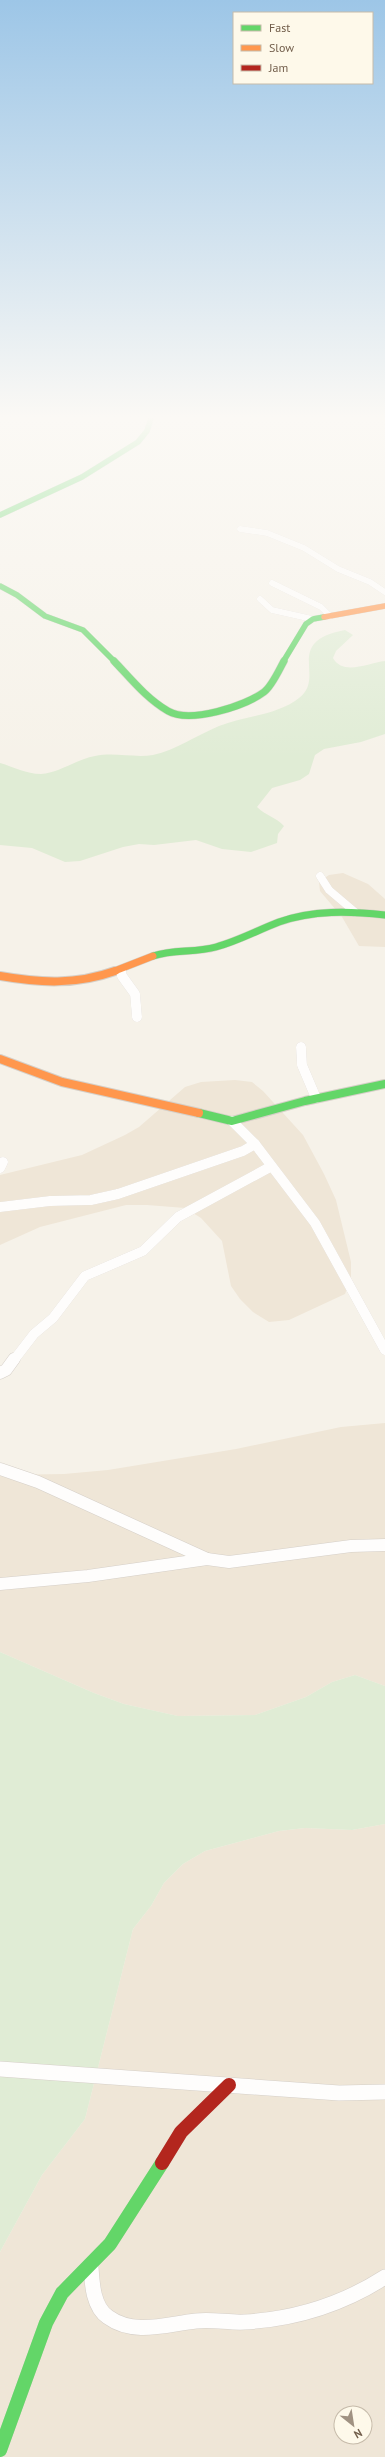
<svg xmlns="http://www.w3.org/2000/svg" width="385" height="2457" font-family="'PT Sans',sans-serif">
<style>
.residential{fill:#efe6d7;fill-rule:evenodd}
.green{fill:#e0ecd5}
.lines{fill:none;stroke-linecap:round;stroke-linejoin:round}
.street-far4-casing{stroke:#d5cfc8;stroke-width:6}
.street-far3-casing{stroke:#d5cfc8;stroke-width:8}
.street-far2-casing{stroke:#d5cfc8;stroke-width:10}
.street-far1-casing{stroke:#d5cfc8;stroke-width:13}
.street-casing{stroke:#d5cfc8;stroke-width:16}
.fast-far3-casing{stroke:#d5cfc7;stroke-width:6}
.fast-far2-casing{stroke:#d5cfc7;stroke-width:8}
.fast-far1-casing{stroke:#d5cfc7;stroke-width:10}
.fast-casing{stroke:#d5cfc7;stroke-width:14}
.slow-far2-casing{stroke:#d5cfc7;stroke-width:6}
.slow-far1-casing{stroke:#d5cfc7;stroke-width:8}
.slow-casing{stroke:#d5cfc7;stroke-width:10}
.jam-casing{stroke:#d5cfc7;stroke-width:14}
.street-far4{stroke:#fefdfc;stroke-width:6}
.street-far3{stroke:#fefdfc;stroke-width:8}
.street-far2{stroke:#fefdfc;stroke-width:10}
.street-far1{stroke:#fefdfc;stroke-width:12}
.street{stroke:#fefdfc;stroke-width:15}
.fast-far3{stroke:#63d668;stroke-width:5.5}
.fast-far2{stroke:#63d668;stroke-width:7}
.fast-far1{stroke:#63d668;stroke-width:8}
.fast{stroke:#63d668;stroke-width:14}
.slow-far2{stroke:#ff974d;stroke-width:5.5}
.slow-far1{stroke:#ff974d;stroke-width:7}
.slow{stroke:#ff974d;stroke-width:8}
.jam{stroke:#b3261e;stroke-width:14}
</style>
<rect width="100%" height="100%" fill="#f6f2e9"/>
<g class="residential">
<path d="M343,873L368,884L385,899V947L359,946L342,917L320,891L319,882L329,875Z"/>
<path d="M235,1080L252,1082L263,1091L303,1135L324,1174L336,1200L351,1262V1278L345,1294L289,1320L269,1322L253,1312L240,1299L231,1286L222,1241L201,1218L185,1208L147,1205H126L40,1227L0,1245V1175L82,1155L125,1135L139,1127L185,1087L201,1082Z"/>
<path d="M385,1423V1686L355,1675L332,1682L306,1697L255,1715L178,1716L124,1704L94,1693L0,1652V1475L64,1474L108,1470L236,1449L341,1427Z"/>
<path d="M385,1824V2457H0V2252L42,2175L85,2119L133,1929L151,1906L164,1883L183,1864L205,1851L279,1831L305,1828L352,1830ZM341,2413H365V2437H341Z"/>
</g>
<g class="green">
<path d="M345,630L353,635L336,651L333,658C343,676 368,663 385,661V734L361,742L324,749L315,755L309,774L300,780L272,788L257,807C266,816 276,817 284,826L278,834L277,843L251,852L222,849L196,840L154,845L139,844L123,847L80,861L65,862L32,848L0,845V763C14,767 26,774 41,774C59,773 77,759 95,756C114,752 134,758 153,755C176,750 197,735 219,726C245,716 278,715 299,698C327,677 282,642 345,630Z"/>
<path d="M0,1652L94,1693L124,1704L178,1716L255,1715L306,1697L332,1682L355,1675L385,1686V1824L352,1830L305,1828L279,1831L205,1851L183,1864L164,1883L151,1906L133,1929L85,2119L42,2175L0,2252Z"/>
</g>
<g class="lines">
<defs>
<g id="street-far4">
<path d="M240,529L267,533L304,548L338,569L370,582L385,592"/>
<path d="M272,583L321,607L330,616"/>
<path d="M260,599L272,610L312,619"/>
</g>
<g id="street-far3">
<path d="M320,876L329,890L355,912"/>
<path d="M121,970V972"/>
</g>
<g id="street-far2">
<path d="M121,971L122,976L135,994L137,1017"/>
<path d="M301,1047L302,1065L316,1098"/>
<path d="M232,1121L255,1144L315,1223L385,1350"/>
<path d="M0,1168L3,1162"/>
<path d="M0,1207L50,1201L91,1200L118,1194L243,1151L255,1144"/>
<path d="M14,1360L34,1334L53,1318L85,1276L143,1251L178,1217L270,1167"/>
</g>
<g id="street-far1">
<path d="M0,1373L6,1370L14,1359"/>
<path d="M0,1469L38,1482L207,1559"/>
<path d="M0,1584L88,1576L207,1559L229,1562L351,1546L385,1545"/>
</g>
<g id="street">
<path d="M0,2069L339,2093L385,2092"/>
<path d="M91,2267C92,2283 93,2307 108,2317C134,2336 167,2324 196,2321C213,2319 229,2323 245,2322C296,2319 343,2304 385,2277"/>
</g>
<g id="fast-far3">
<path d="M0,515L82,477L138,442L147,431L152,415"/>
<path d="M0,586L17,595L45,616L83,630L115,662"/>
<path d="M283,662L306,624L313,619L324,617"/>
</g>
<g id="fast-far2">
<path d="M114,661C131,679 147,699 168,711C190,724 245,706 264,692C272,686 279,670 284,661"/>
<path d="M153,956C174,949 195,953 216,947C238,941 258,930 279,922C313,910 349,911 385,915"/>
</g>
<path id="fast-far1" d="M199,1113L232,1121L305,1101L385,1084"/>
<path id="fast" d="M0,2450L46,2323L62,2293L110,2244L162,2163"/>
<path id="slow-far2" d="M324,617L385,606"/>
<path id="slow-far1" d="M112,972L153,956"/>
<g id="slow">
<path d="M0,976C40,983 76,985 115,971"/>
<path d="M0,1059L62,1082L199,1113"/>
</g>
<path id="jam" d="M162,2163L181,2132L229,2085"/>
</defs>
<use href="#street-far4" class="street-far4-casing"/>
<use href="#street-far3" class="street-far3-casing"/>
<use href="#street-far2" class="street-far2-casing"/>
<use href="#street-far1" class="street-far1-casing"/>
<use href="#street" class="street-casing"/>
<use href="#fast-far3" class="fast-far3-casing"/>
<use href="#fast-far2" class="fast-far2-casing"/>
<use href="#fast-far1" class="fast-far1-casing"/>
<use href="#fast" class="fast-casing"/>
<use href="#slow-far2" class="slow-far2-casing"/>
<use href="#slow-far1" class="slow-far1-casing"/>
<use href="#slow" class="slow-casing"/>
<use href="#jam" class="jam-casing"/>
<use href="#street-far4" class="street-far4"/>
<use href="#street-far3" class="street-far3"/>
<use href="#street-far2" class="street-far2"/>
<use href="#street-far1" class="street-far1"/>
<use href="#street" class="street"/>
<use href="#fast-far3" class="fast-far3"/>
<use href="#fast-far2" class="fast-far2"/>
<use href="#fast-far1" class="fast-far1"/>
<use href="#fast" class="fast"/>
<use href="#slow-far2" class="slow-far2"/>
<use href="#slow-far1" class="slow-far1"/>
<use href="#slow" class="slow"/>
<use href="#jam" class="jam"/>
</g>
<linearGradient id="sky" x2="0" y2="1"><stop stop-color="#9dc6e7"/><stop offset="0.55" stop-color="#fbf9f5"/><stop offset="1" stop-color="#fbf9f5" stop-opacity="0"/></linearGradient>
<rect width="385" height="759" fill="url(#sky)"/>
<rect x="233" y="12" width="140" height="72" fill="#fef9ea" stroke="#c6bbaa"/>
<rect x="241" y="25" width="20" height="6" fill="#63d668" stroke="#c6bbaa"/>
<text x="269" y="32" font-size="12" fill="#725e4b">Fast</text>
<rect x="241" y="45" width="20" height="6" fill="#ff974d" stroke="#c6bbaa"/>
<text x="269" y="52" font-size="12" fill="#725e4b">Slow</text>
<rect x="241" y="65" width="20" height="6" fill="#b3261e" stroke="#c6bbaa"/>
<text x="269" y="72" font-size="12" fill="#725e4b">Jam</text>
<g transform="translate(353 2425) rotate(150)"><circle r="19" fill="#fef9ea" stroke="#c6bbaa"/>
<path d="M0-3L7 15L0 10L-7 15Z" fill="#a09282"/>
<text y="-6" font-size="11" font-weight="bold" text-anchor="middle" fill="#725e4b">N</text>
</g>
</svg>
